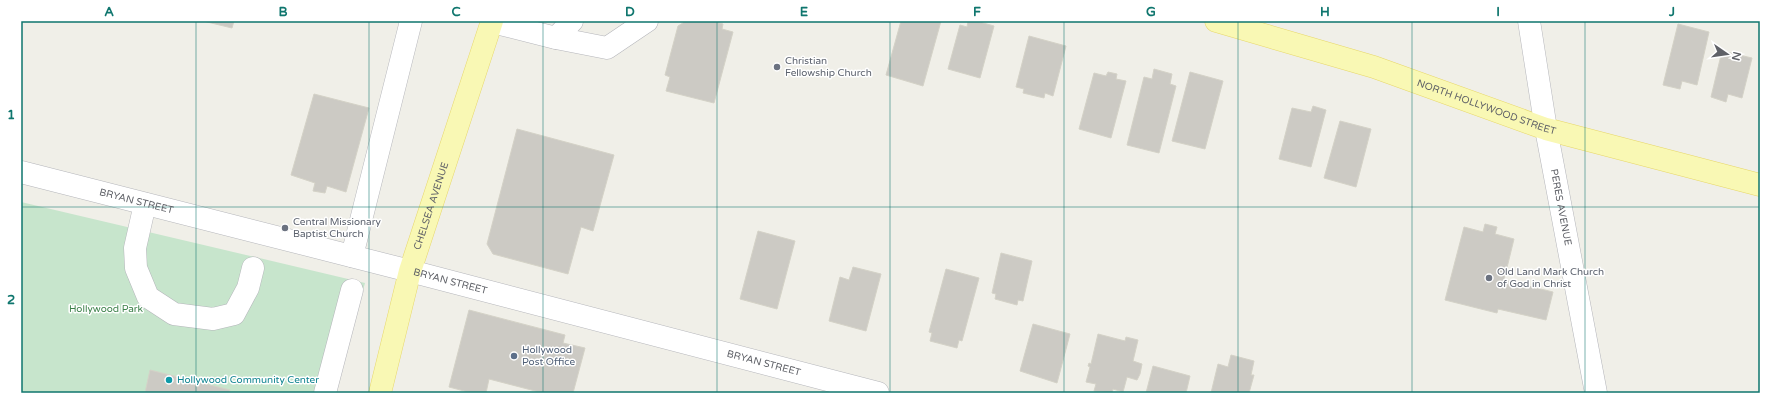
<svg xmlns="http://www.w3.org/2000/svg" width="1781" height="414" font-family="'Varela Round',sans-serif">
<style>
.green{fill:#c7e5cc}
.building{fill:#cccac4;stroke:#d4d2c7}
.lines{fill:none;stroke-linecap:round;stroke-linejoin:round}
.minor-casing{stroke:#b5b6bb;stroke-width:23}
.major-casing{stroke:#e7d76a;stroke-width:23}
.minor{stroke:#fff;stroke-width:22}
.major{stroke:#f9f8b4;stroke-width:22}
.grid{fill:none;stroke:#0f766e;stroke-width:1;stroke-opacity:0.55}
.worship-dot{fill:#6b7280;stroke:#fff;stroke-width:1.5}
.service-dot{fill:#5c6f8a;stroke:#fff;stroke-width:1.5}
.culture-dot{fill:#0f9aa8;stroke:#fff;stroke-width:1.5}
.labels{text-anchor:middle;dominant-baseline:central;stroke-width:3;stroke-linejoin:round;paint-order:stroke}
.worship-label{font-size:10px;fill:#5b616d;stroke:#fff;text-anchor:start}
.street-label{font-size:10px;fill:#5f6167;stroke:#fff}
.park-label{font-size:10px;fill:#3c814a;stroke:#fff}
.service-label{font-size:10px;fill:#4e5e75;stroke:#fff;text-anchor:start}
.culture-label{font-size:10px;fill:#0d838f;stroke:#fff;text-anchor:start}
.neatline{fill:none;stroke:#0f766e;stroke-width:1.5}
.grid-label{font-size:13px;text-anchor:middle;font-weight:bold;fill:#0f766e}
</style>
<rect width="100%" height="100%" fill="#f0efe8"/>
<path class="green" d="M21,202L365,283L335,393H21Z"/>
<g class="building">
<path d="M203,21H234L232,28Z"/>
<path d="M686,21H712L723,24L722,29L733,32L714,103L666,91L670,77L665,75L678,26Z"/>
<path d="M901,21H941L923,86L886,75Z"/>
<path d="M968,21H976L994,26L980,78L948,69L960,25L967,27Z"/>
<path d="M1678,24L1709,32L1697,85L1682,81L1680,89L1663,85Z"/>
<path d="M1029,36L1066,46L1053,96L1045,93L1044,98L1023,93L1024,89L1016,87Z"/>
<path d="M1722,51L1752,58L1742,98L1728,94L1726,102L1711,97Z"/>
<path d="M1154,69L1172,74L1170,84L1176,86L1159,153L1127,145L1144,77L1152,79Z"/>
<path d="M1108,72L1117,74L1116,79L1126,81L1111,138L1079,129L1094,73L1106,76Z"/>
<path d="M1190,72L1223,81L1205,149L1172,141Z"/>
<path d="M314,94L369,108L346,192L327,186L325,193L313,191L315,183L291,175Z"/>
<path d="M1313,106L1326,110L1311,167L1279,159L1292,108L1311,112Z"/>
<path d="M1340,121L1371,129L1356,187L1324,178Z"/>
<path d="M517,129L614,155L593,231L581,227L568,274L493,254L487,244Z"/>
<path d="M1485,224L1497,227L1495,234L1514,239L1504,280L1553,292L1546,320L1498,309L1497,313L1445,300L1464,227L1483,232Z"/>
<path d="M758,231L795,241L777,309L740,299Z"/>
<path d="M1001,253L1032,261L1023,301L1018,300L1017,305L995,299L996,294L992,293Z"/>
<path d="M853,267L881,274L866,331L829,321L840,277L849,280Z"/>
<path d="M946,269L979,278L962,341L959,340L957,348L930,341L932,333L929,332Z"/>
<path d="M469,310L565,335L563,343L585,348L573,393H543L489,379L486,393H472L449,387Z"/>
<path d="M1033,324L1070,334L1057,383L1020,371Z"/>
<path d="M1098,334L1125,341L1126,337L1138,340L1133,361L1142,364L1140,374L1137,380L1127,377L1123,392L1113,389L1112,393L1094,391L1096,384L1086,382L1090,367L1088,366L1089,363L1091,364Z"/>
<path d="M1231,355L1254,361L1251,375H1254L1249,393H1211L1218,364L1228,367Z"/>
<path d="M1153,366L1190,376L1186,393H1146Z"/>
<path d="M150,370L230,390L229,393H145Z"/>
</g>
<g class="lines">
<defs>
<g id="minor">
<path id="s1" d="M1529,21L1546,129L1596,393"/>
<path d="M492,22L556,38L607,48L647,21"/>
<path d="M556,38L572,21"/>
<path id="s2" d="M21,172L410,271L878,393"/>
<path d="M145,204L135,248L136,268L148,297L174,314L213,319L234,314L248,288L253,268"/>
<path d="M352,256L411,21"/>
<path d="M325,393L352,290"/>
</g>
<g id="major">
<path id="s3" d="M1216,21L1374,67L1546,129L1760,185"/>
<path id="s4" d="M380,393L410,271L492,21"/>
</g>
</defs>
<use href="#minor" class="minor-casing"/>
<use href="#major" class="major-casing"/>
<use href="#minor" class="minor"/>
<use href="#major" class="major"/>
</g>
<path class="grid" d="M196,21V393M369,21V393M543,21V393M717,21V393M890,21V393M1064,21V393M1238,21V393M1412,21V393M1585,21V393M21,207H1760"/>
<g class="worship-dot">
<circle cx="777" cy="67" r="4"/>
<circle cx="285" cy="228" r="4"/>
<circle cx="1489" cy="278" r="4"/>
</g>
<circle class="service-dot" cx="514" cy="356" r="4"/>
<circle class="culture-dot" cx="169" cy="380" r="4"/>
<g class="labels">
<g class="worship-label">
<text x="785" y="61">Christian<tspan x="785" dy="12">Fellowship Church</tspan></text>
<text x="293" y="222">Central Missionary<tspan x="293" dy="12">Baptist Church</tspan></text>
<text x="1497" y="272">Old Land Mark Church<tspan x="1497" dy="12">of God in Christ</tspan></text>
</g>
<g class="street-label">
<text stroke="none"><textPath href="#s3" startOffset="284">NORTH HOLLYWOOD STREET</textPath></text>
<text stroke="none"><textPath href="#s2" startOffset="119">BRYAN STREET</textPath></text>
<text stroke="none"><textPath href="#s4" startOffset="194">CHELSEA AVENUE</textPath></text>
<text stroke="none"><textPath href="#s1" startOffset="189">PERES AVENUE</textPath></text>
<text stroke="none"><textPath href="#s2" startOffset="443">BRYAN STREET</textPath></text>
<text stroke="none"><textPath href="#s2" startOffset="767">BRYAN STREET</textPath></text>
</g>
<g class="park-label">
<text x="106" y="309">Hollywood Park</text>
</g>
<g class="service-label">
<text x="522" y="350">Hollywood<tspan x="522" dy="12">Post Office</tspan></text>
</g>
<g class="culture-label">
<text x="177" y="380">Hollywood Community Center</text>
</g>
</g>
<rect width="1781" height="414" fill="none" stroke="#ffffff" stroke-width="44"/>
<g transform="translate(1727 54) rotate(103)" stroke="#ffffff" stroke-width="3" paint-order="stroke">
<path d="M0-3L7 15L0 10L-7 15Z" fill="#5f6167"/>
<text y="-6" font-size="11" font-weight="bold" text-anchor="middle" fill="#5f6167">N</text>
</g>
<rect x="22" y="22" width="1737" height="370" class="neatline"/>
<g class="grid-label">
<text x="109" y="16">A</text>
<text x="283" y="16">B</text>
<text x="456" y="16">C</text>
<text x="630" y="16">D</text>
<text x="804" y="16">E</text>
<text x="977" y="16">F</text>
<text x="1151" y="16">G</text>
<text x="1325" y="16">H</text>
<text x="1498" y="16">I</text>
<text x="1672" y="16">J</text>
<text x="11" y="119">1</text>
<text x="11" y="304">2</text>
</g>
</svg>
